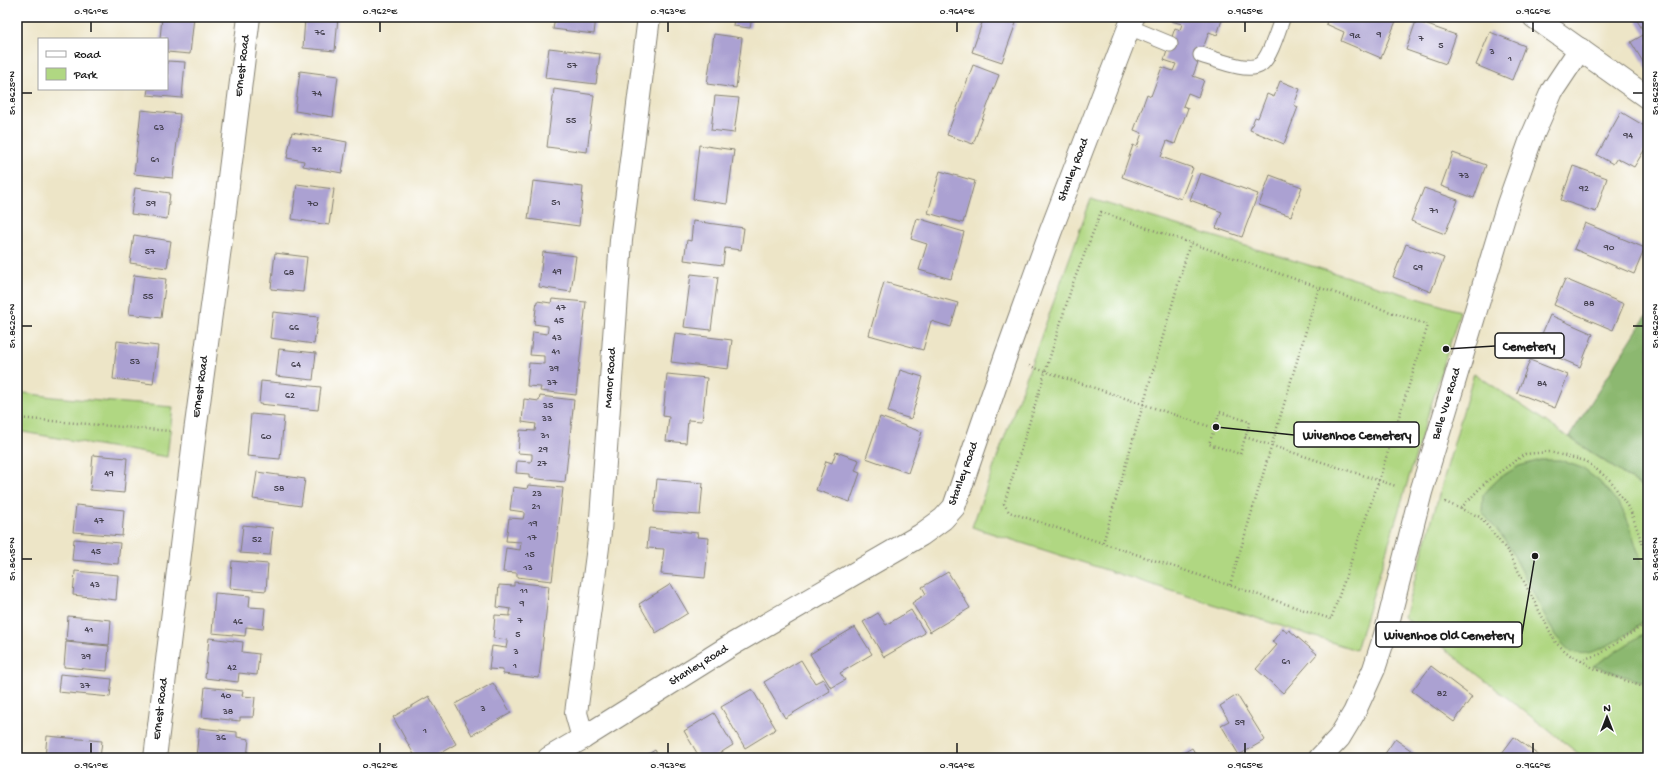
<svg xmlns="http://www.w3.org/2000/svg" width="1665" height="775" font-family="'Gochi Hand',sans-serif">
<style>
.green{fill:#b0d782;stroke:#667a4f}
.forest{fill:#8cb870;stroke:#546a46}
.building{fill:#aba1d2}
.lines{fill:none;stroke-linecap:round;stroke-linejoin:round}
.service-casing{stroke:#848072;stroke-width:17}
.minor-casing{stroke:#848072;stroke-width:24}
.tertiary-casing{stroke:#848072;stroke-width:24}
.path{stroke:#848072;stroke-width:2.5;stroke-dasharray:1 3;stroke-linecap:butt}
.service{stroke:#fff;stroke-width:15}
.minor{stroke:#fff;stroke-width:22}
.tertiary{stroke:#fff;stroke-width:22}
.ticks{fill:none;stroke:#1c1c1c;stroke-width:1.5}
.labels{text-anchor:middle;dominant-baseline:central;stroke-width:3;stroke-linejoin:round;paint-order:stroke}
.number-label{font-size:10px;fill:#403d4a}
.street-label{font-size:12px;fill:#1c1c1c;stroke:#fff}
.leader{fill:none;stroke:#1c1c1c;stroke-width:1.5}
.callout-dot{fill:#1c1c1c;stroke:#fff;stroke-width:1.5}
.callout{fill:#fff;stroke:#1c1c1c;stroke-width:1.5}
.callout-label{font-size:13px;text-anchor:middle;font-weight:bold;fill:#1c1c1c}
.neatline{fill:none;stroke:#1c1c1c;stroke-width:1.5}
.ticks-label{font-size:10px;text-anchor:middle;fill:#1c1c1c}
</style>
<rect width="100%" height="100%" fill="#fff"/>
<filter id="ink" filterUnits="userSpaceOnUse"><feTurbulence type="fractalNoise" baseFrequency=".025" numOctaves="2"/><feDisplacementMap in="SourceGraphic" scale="8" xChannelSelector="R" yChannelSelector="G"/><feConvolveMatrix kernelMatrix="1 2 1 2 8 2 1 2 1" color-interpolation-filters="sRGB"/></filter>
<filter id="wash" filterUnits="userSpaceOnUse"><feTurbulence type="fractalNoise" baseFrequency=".012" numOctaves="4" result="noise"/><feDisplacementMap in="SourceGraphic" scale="16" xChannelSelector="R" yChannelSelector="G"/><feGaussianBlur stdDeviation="0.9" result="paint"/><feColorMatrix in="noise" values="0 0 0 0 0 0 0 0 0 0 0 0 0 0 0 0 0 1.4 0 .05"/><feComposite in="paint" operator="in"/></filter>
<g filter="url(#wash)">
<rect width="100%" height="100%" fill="#ede5c7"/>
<g class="green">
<path d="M1091,199L1460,311L1356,650L972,527Z"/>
<path d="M1474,373L1648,491V758H1584L1404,617Z"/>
<path d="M17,392L53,397L173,407L167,457L17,431Z"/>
</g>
<g class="forest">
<path d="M1646,316L1648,317V491L1569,437Z"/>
<path d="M1541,460H1560L1582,468L1599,481L1620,505L1630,526L1636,546L1648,578V619C1633,630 1596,658 1576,653C1567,651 1561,642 1555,635L1512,552L1504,539L1482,512L1483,495L1492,485L1502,476L1519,466Z"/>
<path d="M1648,631V684L1593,666Z"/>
</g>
<g id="blocks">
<g class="building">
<path d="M162,17H194L190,54L167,52V39H160Z"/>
<path d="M305,17H338L335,51L303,48Z"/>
<path d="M555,17H596L594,34L553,29Z"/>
<path d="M734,17H752L750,28L733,26Z"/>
<path d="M984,17H1000L1016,23L1002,62L972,52Z"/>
<path d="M1173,17H1223L1217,35L1209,32L1193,76L1204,80L1198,97L1188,93L1183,106L1188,108L1175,144L1167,141L1161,157L1193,168L1181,199L1122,177L1133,145L1137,147L1142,133L1134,130L1147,94L1151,96L1162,67L1173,71L1176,64L1164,60L1175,28L1180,30L1182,24L1171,21Z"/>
<path d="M1328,17H1387L1396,21L1381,58L1341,41L1344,32L1326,24Z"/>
<path d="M1635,17H1648V70L1631,42L1645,34Z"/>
<path d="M1416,21L1456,35L1446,64L1406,50Z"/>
<path d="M1490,32L1525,46L1512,80L1476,65Z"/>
<path d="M714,34L742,38L736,88L707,84Z"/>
<path d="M549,48L600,54L596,84L545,78Z"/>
<path d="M167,61L185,62L182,98L147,95L148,89H167Z"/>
<path d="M973,65L999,75L973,144L947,135Z"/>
<path d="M300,71L338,76L333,117L295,111Z"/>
<path d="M1280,81L1300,89L1294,105L1298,107L1284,144L1250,130L1255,117L1258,118L1267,94L1274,97Z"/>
<path d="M554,89L594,95L587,152L547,147Z"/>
<path d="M715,96L739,98L734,133L711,130Z"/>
<path d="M141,110L180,114L173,178L134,174Z"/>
<path d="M1621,112L1648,128V144L1634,167L1617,158L1613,164L1597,155Z"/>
<path d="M292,132L347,142L342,173L303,166L304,161L287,158Z"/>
<path d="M699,145L734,150L727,204L693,199Z"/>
<path d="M1453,153L1486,165L1474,198L1441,186Z"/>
<path d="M1573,166L1607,178L1596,212L1561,200Z"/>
<path d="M940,171L975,181L963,223L928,213Z"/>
<path d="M1200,173L1258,194L1242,237L1216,228L1222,212L1190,200Z"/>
<path d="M1270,175L1302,187L1291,216L1259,205Z"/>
<path d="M533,181L583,187L579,226L528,219Z"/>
<path d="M297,184L334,189L329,225L292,219Z"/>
<path d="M135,188L170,193L167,219L131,214Z"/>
<path d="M1424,188L1458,200L1445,234L1411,221Z"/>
<path d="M917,218L964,232L951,279L919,270L927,244L911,239Z"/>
<path d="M693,221L744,228L741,250L725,248L723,265L684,260L687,240L691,241Z"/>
<path d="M1585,223L1645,248L1634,274L1574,249Z"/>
<path d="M134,235L171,241L167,268L130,263Z"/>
<path d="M1406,244L1444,258L1431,292L1393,277Z"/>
<path d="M543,252L576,256L571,292L539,287Z"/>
<path d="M275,253L307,257L303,292L271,289Z"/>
<path d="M691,274L718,277L711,330L684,327Z"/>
<path d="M134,275L166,279L161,318L129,314Z"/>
<path d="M1565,279L1624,304L1613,330L1554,305Z"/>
<path d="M884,282L958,303L951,327L931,321L923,350L869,335Z"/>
<path d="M552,299L586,302L576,395L540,391L541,387L527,386L529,363L544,364V356L530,355L533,332L547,334L548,329V326L534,324L537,301L551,303Z"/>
<path d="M273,312L318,317L314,344L270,338Z"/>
<path d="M1550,315L1593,334L1580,367L1536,348Z"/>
<path d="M675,333L732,340L728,369L671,362Z"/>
<path d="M117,341L158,346L153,384L113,379Z"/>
<path d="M279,349L316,353L313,380L276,376Z"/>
<path d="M1530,360L1568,375L1555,408L1517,393Z"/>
<path d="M900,370L923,377L911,419L888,412Z"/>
<path d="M667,374L707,378L702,421L688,420L686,443L666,441L669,417L663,416Z"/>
<path d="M261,381L321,387L318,410L259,404Z"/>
<path d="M540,396L574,400L565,482L529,478V474L516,473L517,461L531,462L532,458V454L518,453L520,430L535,431L536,424L522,422L524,399L539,401Z"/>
<path d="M251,414L284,417L280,459L247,456Z"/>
<path d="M880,417L922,432L908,473L866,458Z"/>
<path d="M836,452L859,460L855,471L860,473L850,502L816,490L826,461L832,463Z"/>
<path d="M93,455L127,458L124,493L90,490Z"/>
<path d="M257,472L305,479L301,506L253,499Z"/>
<path d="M657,479L703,483L700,515L654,512Z"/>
<path d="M528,485L563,488L552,581L517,577V573L503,572L506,548L520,550L521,542L506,541L509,518L523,519L524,515V512L510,510L513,487L527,489Z"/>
<path d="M76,505L124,510L122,536L73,532Z"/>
<path d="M243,525L273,528L270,555L240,553Z"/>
<path d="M649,528L698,533L697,537L709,538L705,578L661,574L664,549L647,548Z"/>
<path d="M74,539L120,543L118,564L72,560Z"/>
<path d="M232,561L268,564L266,591L230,588Z"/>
<path d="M75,571L118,575L116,600L73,595Z"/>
<path d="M948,572L970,608L930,632L912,603L926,594L922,587Z"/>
<path d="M514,582L549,586L539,678L503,674V670L489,669L492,646L506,648L507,643V640L493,638L495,615L510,616V613L511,609L497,607L499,585L514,586Z"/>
<path d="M671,584L688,613L656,633L639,604Z"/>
<path d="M215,593L250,596L249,607L265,608L263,629L246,627L245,636L212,633Z"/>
<path d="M911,610L925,633L884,657L863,622L878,613L886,625Z"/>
<path d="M68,616L111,620L109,645L66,641Z"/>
<path d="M855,627L872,654L840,673L845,680L831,688L810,654Z"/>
<path d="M1283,628L1287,633L1289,630L1317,654L1283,693L1256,669L1277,645L1272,642Z"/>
<path d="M209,638L243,642L242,652L259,654L257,675L239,673L238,682L205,678Z"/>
<path d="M66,642L109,646L107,671L64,667Z"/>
<path d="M801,660L815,683L823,679L830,691L785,718L764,682Z"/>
<path d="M1431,666L1472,697L1454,722L1412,691Z"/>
<path d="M60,674L112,679L110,697L58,692Z"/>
<path d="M493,683L511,713L472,735L455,704Z"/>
<path d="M205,687L243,691L242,696L255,697L253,717H240V721L202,717Z"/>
<path d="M752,689L776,729L745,748L721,707Z"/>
<path d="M1237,695L1265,740L1239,755L1221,725L1229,721L1220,706Z"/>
<path d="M429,696L456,744L432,758H416L393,717Z"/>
<path d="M714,713L733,745L712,758H700L684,731Z"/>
<path d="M199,728L237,732V737L249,739L247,758H196Z"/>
<path d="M47,736L102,741L100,758H45Z"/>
<path d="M1514,737L1542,758H1500L1499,757Z"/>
<path d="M1395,739L1422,758H1382Z"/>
<path d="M1192,748L1198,758H1175Z"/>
<path d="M655,750L660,758H642Z"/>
</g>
</g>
</g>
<g filter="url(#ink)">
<use href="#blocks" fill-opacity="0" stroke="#848072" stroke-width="1"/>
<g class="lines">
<defs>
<g id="service">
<path d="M1129,27L1170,44"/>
<path d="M1201,55C1215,59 1249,74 1261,64C1270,57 1278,30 1282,19"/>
</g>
<g id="minor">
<path d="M583,738L576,713L600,532L621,240L649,17"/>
<path d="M155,758L195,432L224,218L249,17"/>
<path d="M549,758L583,738L733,644L921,535L943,519L954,507L1005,358L1050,233L1133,17"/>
</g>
<g id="tertiary">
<path d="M1534,17L1648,98"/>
<path d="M1320,758L1339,738L1354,713L1374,669L1385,635L1421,492L1508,204L1531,139L1552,91L1580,49"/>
</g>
</defs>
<use href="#service" class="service-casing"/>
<use href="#minor" class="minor-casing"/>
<use href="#tertiary" class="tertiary-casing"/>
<g class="path">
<path d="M1101,212L1428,325L1379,480L1331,619L1009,512L1004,504L1073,283Z"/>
<path d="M1029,366L1214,428"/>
<path d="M1220,412L1250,422L1240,454L1209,444Z"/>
<path d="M17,418L170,431"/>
<path d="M1245,437L1396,486"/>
<path d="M1445,502L1480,517L1509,553L1556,643L1570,655L1581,660L1600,654L1648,622"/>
<path d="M1461,508L1487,481L1525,454L1549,452L1586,461L1611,481L1631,512L1648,559"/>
<path d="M1103,543L1190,243"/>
<path d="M1230,585L1319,287"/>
<path d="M1581,660L1593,668L1648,689"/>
</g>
<use href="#service" class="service"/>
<use href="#minor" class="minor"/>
<use href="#tertiary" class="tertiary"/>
</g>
</g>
<path class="ticks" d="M91,22V32M380,22V32M668,22V32M957,22V32M1245,22V32M1533,22V32M22,93H32M1633,93H1643M22,326H32M1633,326H1643M22,559H32M1633,559H1643M91,743V753M380,743V753M668,743V753M957,743V753M1245,743V753M1533,743V753"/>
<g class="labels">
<g class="number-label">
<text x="320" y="33">76</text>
<text x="1379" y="35">9</text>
<text x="1355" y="36">9a</text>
<text x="1421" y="39">7</text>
<text x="1441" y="46">5</text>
<text x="1492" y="52">3</text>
<text x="1510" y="59">1</text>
<text x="572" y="66">57</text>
<text x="317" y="94">74</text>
<text x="571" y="121">55</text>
<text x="159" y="128">63</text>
<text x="1628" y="136">94</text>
<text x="317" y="150">72</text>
<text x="155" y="160">61</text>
<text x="1464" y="176">73</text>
<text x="1584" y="189">92</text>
<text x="556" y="203">51</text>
<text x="151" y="204">59</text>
<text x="313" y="204">70</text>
<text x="1434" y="211">71</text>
<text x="1609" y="248">90</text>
<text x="150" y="252">57</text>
<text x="1418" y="268">69</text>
<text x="557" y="272">49</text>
<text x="289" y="273">68</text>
<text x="148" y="297">55</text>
<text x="1589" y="304">88</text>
<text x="561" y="308">47</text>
<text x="559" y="321">45</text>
<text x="294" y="328">66</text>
<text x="557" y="338">43</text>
<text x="556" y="352">41</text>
<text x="135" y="362">53</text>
<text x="296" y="365">64</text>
<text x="554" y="369">39</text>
<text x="552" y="383">37</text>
<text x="1542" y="384">84</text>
<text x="290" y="396">62</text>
<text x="548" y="406">35</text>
<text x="547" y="419">33</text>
<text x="545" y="436">31</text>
<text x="266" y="437">60</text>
<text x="543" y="450">29</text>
<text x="542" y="464">27</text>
<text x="109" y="474">49</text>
<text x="279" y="489">58</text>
<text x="537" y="494">23</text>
<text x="536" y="507">21</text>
<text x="99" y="521">47</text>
<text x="533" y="524">19</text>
<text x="532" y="538">17</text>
<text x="257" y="540">52</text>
<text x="96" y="552">45</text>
<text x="530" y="555">15</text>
<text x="528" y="568">13</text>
<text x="95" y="585">43</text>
<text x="524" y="591">11</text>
<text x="522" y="604">9</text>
<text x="520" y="621">7</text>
<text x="238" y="622">46</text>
<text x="89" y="630">41</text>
<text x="518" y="635">5</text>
<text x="516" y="652">3</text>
<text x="86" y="657">39</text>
<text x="1286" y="662">61</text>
<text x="515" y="666">1</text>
<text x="232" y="668">42</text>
<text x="85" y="686">37</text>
<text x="1442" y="694">82</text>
<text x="226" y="696">40</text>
<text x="483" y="709">3</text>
<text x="228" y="712">38</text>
<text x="1240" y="723">59</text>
<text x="425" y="731">1</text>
<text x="221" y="738">36</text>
</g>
<g class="street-label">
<text transform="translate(243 66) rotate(-83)">Ernest Road</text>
<text transform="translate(1074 170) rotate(-69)">Stanley Road</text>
<text transform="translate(611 378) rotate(-86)">Manor Road</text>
<text transform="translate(201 387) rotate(-82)">Ernest Road</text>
<text transform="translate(1447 404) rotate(-73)">Belle Vue Road</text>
<text transform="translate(964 474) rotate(-70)">Stanley Road</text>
<text transform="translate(699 666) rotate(-32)">Stanley Road</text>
<text transform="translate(161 709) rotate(-83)">Ernest Road</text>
</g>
</g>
<path class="leader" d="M1446 349L1495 346M1216 427L1294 435M1535 556L1522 634"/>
<g class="callout-dot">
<circle cx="1446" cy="349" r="4"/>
<circle cx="1216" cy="427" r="4"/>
<circle cx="1535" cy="556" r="4"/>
</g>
<g class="callout">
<rect x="1495" y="333" width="69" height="25" rx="4"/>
<rect x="1294" y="422" width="125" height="25" rx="4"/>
<rect x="1376" y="622" width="146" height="25" rx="4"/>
</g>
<g class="callout-label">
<text x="1529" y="350">Cemetery</text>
<text x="1357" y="439">Wivenhoe Cemetery</text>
<text x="1449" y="639">Wivenhoe Old Cemetery</text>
</g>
<rect width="1665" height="775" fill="none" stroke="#fff" stroke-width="44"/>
<rect x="38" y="38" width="130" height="52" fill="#ffffff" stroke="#a4a4a4"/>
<rect x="46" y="51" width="20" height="6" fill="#ffffff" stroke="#a4a4a4"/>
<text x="74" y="58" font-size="12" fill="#1c1c1c">Road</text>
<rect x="46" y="68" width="20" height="12" fill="#b0d782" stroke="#a4a4a4"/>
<text x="74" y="78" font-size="12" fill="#1c1c1c">Park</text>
<g transform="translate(1607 717)" stroke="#ffffff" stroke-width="3" paint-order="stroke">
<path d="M0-3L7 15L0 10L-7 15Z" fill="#1c1c1c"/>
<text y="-6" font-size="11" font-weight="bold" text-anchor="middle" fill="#1c1c1c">N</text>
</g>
<rect x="22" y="22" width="1621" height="731" class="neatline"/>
<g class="ticks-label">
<text x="91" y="14">0.961°E</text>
<text x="380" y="14">0.962°E</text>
<text x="668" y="14">0.963°E</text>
<text x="957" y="14">0.964°E</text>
<text x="1245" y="14">0.965°E</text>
<text x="1533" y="14">0.966°E</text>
<text transform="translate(11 93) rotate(-90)" y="4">51.8625°N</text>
<text transform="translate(1654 93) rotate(-90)" y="4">51.8625°N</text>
<text transform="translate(11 326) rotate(-90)" y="4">51.8620°N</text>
<text transform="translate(1654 326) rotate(-90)" y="4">51.8620°N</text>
<text transform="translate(11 559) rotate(-90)" y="4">51.8615°N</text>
<text transform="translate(1654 559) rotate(-90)" y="4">51.8615°N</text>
<text x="91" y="768">0.961°E</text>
<text x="380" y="768">0.962°E</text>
<text x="668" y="768">0.963°E</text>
<text x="957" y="768">0.964°E</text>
<text x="1245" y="768">0.965°E</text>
<text x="1533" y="768">0.966°E</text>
</g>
</svg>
